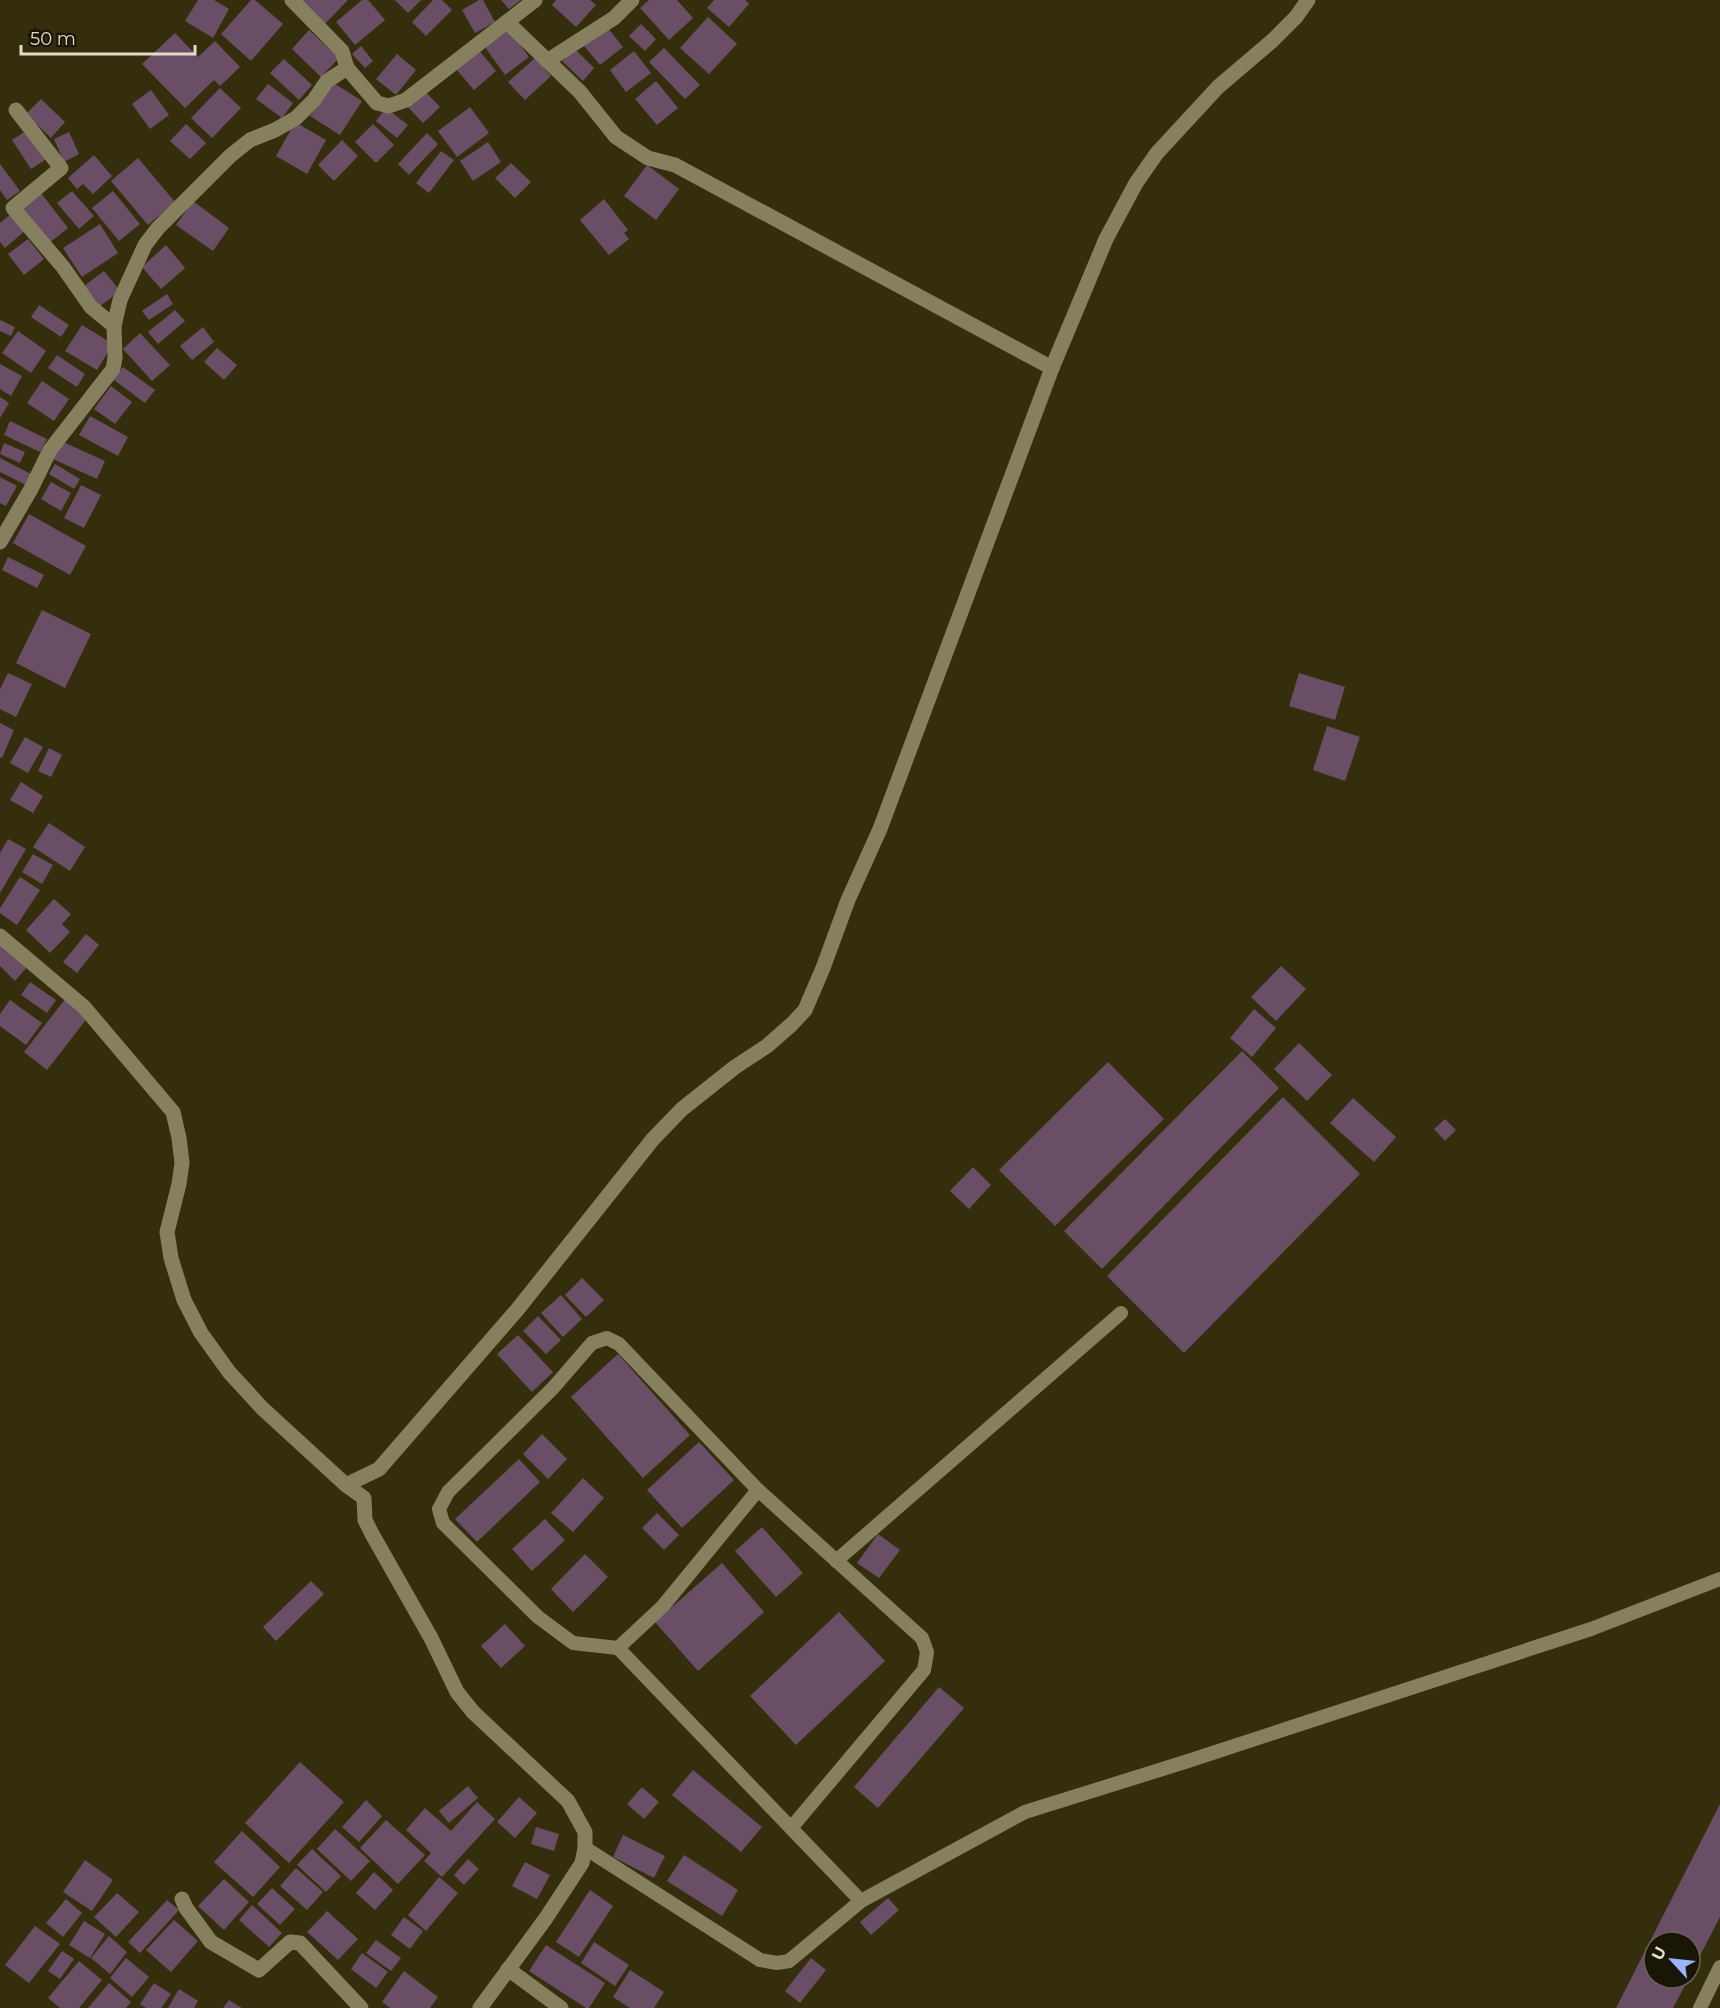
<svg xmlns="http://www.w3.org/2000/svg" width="1720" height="2008" font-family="Montserrat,sans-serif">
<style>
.building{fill:#6a4e65}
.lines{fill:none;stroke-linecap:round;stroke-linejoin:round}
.lane{stroke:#87805e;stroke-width:14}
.street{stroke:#87805e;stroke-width:15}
</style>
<rect width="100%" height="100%" fill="#342e0d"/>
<g class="building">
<path d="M198,0H214L229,9L213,38L185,21Z"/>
<path d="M251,0H255L283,24L251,61L221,34Z"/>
<path d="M298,0H348L324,25Z"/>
<path d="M362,0H368L385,20L355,45L336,22Z"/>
<path d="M395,0H421L408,13Z"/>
<path d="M433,0H442L452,10L426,36L412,22Z"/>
<path d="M479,0H483L495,22L475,33L462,10Z"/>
<path d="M501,0H521L509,9Z"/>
<path d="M556,0H590L596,5L576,27L552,5Z"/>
<path d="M649,0H677L693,18L669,40L640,8Z"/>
<path d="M714,0H745L749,4L729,27L707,8Z"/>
<path d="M708,17L737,44L709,74L680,48Z"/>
<path d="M641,24L656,39L645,51L629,36Z"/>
<path d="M607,27L623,47L600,65L584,46Z"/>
<path d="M508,28L529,57L505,75L484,46Z"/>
<path d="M309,30L339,58L321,77L292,49Z"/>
<path d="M175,33L198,57L215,41L240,67L220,86L214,80L185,108L142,64Z"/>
<path d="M361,46L373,61L365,68L352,54Z"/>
<path d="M574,48L594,68L583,81L562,61Z"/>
<path d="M664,48L700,85L685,99L649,62Z"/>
<path d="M478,49L496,71L474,90L456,69Z"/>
<path d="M634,51L651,73L626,92L610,70Z"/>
<path d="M397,54L416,70L396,95L376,79Z"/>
<path d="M535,58L551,76L525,100L508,82Z"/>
<path d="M284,59L312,85L299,100L270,73Z"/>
<path d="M656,81L678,108L657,125L635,99Z"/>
<path d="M332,82L362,101L340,135L310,116Z"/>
<path d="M268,84L293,103L282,118L256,99Z"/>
<path d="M220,88L241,108L212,138L191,118Z"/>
<path d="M151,90L169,115L150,129L132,104Z"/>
<path d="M424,90L440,107L423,123L407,106Z"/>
<path d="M41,99L65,122L51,138L26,114Z"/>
<path d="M470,107L489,133L457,157L438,131Z"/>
<path d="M386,108L408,125L397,138L376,121Z"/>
<path d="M295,122L326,140L307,174L276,156Z"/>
<path d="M186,124L206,143L190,159L170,141Z"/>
<path d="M373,124L394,145L376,163L355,142Z"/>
<path d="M29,129L48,158L31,169L12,140Z"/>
<path d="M69,132L79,154L64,162L54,139Z"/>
<path d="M427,133L438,144L409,175L398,164Z"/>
<path d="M342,140L358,156L334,181L318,165Z"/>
<path d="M488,142L501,162L473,181L460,161Z"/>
<path d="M441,151L454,160L429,193L416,183Z"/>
<path d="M94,155L112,176L93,194L83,184L77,189L68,178Z"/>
<path d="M138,158L175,202L148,225L111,181Z"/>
<path d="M511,163L531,182L515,198L495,178Z"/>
<path d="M0,164L20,191L7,200L0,190Z"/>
<path d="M647,165L679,189L656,220L624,196Z"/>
<path d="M72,191L94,216L79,229L57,203Z"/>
<path d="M113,191L140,224L119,241L92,208Z"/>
<path d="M41,193L68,228L48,244L21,208Z"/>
<path d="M604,199L628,230L624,233L629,239L609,255L580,220Z"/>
<path d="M193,201L229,228L213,251L176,225Z"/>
<path d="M12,213L26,230L5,248L0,242V223Z"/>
<path d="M100,224L118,253L82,277L63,248Z"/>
<path d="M28,239L44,259L24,275L8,254Z"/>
<path d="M166,245L185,268L161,289L142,267Z"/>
<path d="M104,271L120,291L100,306L84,286Z"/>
<path d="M167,294L173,304L149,320L142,311Z"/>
<path d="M39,305L69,325L61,337L31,317Z"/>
<path d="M175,310L185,321L158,344L148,332Z"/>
<path d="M0,320L15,327L11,336L0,331Z"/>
<path d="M82,325L113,344L97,370L65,351Z"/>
<path d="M203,327L214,342L192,360L180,346Z"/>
<path d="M18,331L46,351L31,373L2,353Z"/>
<path d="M140,333L170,365L152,381L123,349Z"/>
<path d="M217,348L237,365L224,380L204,362Z"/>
<path d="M57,355L85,374L77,387L48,368Z"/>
<path d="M0,364L22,376L11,396L0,389Z"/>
<path d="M123,367L155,390L145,403L114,380Z"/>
<path d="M42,381L69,399L54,421L27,403Z"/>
<path d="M111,386L132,402L115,424L94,409Z"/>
<path d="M0,397L9,403L0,418Z"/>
<path d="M90,416L128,437L118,456L79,435Z"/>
<path d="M10,421L47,439L40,452L4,435Z"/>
<path d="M61,441L105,461L97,479L53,459Z"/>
<path d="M4,443L25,452L20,463L0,454Z"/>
<path d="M0,458L31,474L26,485L0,472Z"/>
<path d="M55,464L80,479L74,489L49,474Z"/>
<path d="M0,477L17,486L6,506L0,503Z"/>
<path d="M51,482L71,493L61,511L41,499Z"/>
<path d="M81,485L101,495L84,528L64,518Z"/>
<path d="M29,514L86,546L70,575L13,543Z"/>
<path d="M8,557L44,575L37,588L2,570Z"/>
<path d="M42,610L91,634L65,688L16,663Z"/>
<path d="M8,673L32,684L16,717L0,709V689Z"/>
<path d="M1299,673L1345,687L1335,720L1289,706Z"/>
<path d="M0,723L14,730L2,758L0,757Z"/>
<path d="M1327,726L1360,737L1345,781L1313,770Z"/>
<path d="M25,737L43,747L28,773L10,763Z"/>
<path d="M49,748L62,755L51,777L38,771Z"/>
<path d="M21,782L43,796L33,813L10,800Z"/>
<path d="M49,823L85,847L70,871L33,847Z"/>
<path d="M8,839L26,849L0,893V853Z"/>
<path d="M33,854L53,865L42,884L22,872Z"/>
<path d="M20,877L40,890L17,925L0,913V908Z"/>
<path d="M54,899L71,914L62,924L70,932L50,953L26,930Z"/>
<path d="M86,934L99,945L77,973L63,962Z"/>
<path d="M0,945L28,966L15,981L0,966Z"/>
<path d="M1281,966L1306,989L1276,1021L1251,997Z"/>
<path d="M30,982L56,1000L47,1013L21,995Z"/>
<path d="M66,998L89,1016L47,1070L24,1052Z"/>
<path d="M10,1000L42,1023L26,1045L0,1026V1014Z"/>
<path d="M1254,1009L1276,1028L1252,1057L1230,1038Z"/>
<path d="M1299,1043L1332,1075L1307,1101L1274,1069Z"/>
<path d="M1242,1051L1279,1088L1102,1269L1064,1231Z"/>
<path d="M1108,1062L1164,1119L1055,1226L999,1170Z"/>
<path d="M1283,1097L1360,1174L1184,1353L1107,1276Z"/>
<path d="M1353,1098L1396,1137L1374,1162L1330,1123Z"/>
<path d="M1445,1119L1456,1130L1445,1141L1434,1129Z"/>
<path d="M973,1167L991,1185L969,1209L950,1191Z"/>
<path d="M582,1278L604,1300L586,1317L565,1295Z"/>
<path d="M561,1295L582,1319L563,1337L541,1313Z"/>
<path d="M538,1316L561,1340L546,1354L523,1331Z"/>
<path d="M518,1335L553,1372L532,1392L497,1354Z"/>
<path d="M618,1354L690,1435L643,1478L571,1397Z"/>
<path d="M542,1434L567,1459L548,1479L523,1454Z"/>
<path d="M699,1442L734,1480L682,1528L647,1490Z"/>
<path d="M519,1459L540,1482L477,1542L455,1519Z"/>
<path d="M583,1478L604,1498L573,1532L551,1513Z"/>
<path d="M657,1513L679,1535L664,1550L642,1528Z"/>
<path d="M545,1519L565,1540L532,1571L512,1549Z"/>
<path d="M762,1527L803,1573L776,1597L735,1551Z"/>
<path d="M878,1534L900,1550L879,1578L857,1563Z"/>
<path d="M585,1554L608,1577L573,1612L551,1589Z"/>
<path d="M722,1563L764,1612L698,1671L655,1622Z"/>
<path d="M311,1581L324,1594L276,1641L263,1627Z"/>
<path d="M839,1612L885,1661L796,1745L750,1696Z"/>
<path d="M505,1624L525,1646L501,1668L481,1646Z"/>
<path d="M939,1687L964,1708L878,1808L854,1787Z"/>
<path d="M300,1762L344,1802L289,1863L245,1823Z"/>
<path d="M693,1770L762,1827L741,1852L672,1795Z"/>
<path d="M468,1786L478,1798L449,1823L439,1811Z"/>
<path d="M642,1787L659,1802L644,1819L627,1804Z"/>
<path d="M519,1797L537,1813L515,1838L497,1822Z"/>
<path d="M366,1800L382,1816L359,1842L342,1827Z"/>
<path d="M477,1802L495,1819L442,1877L424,1861L431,1853L406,1830L425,1808L451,1831Z"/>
<path d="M1720,1804V1917L1690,1975V1942H1654V1978H1689L1673,2008H1616Z"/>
<path d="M386,1820L425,1855L398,1884L360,1848Z"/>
<path d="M536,1827L559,1834L554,1851L531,1844Z"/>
<path d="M335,1829L370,1861L351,1881L317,1849Z"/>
<path d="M242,1831L280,1867L253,1897L214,1862Z"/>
<path d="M623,1835L665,1856L654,1878L613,1857Z"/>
<path d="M312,1849L341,1876L326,1892L297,1865Z"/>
<path d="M684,1855L738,1890L722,1916L667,1881Z"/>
<path d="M468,1859L479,1869L464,1885L454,1875Z"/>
<path d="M85,1860L113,1880L92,1911L63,1892Z"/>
<path d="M525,1862L550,1875L537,1899L512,1886Z"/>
<path d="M296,1868L323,1892L307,1910L280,1886Z"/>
<path d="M374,1872L393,1890L375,1910L356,1893Z"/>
<path d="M439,1877L458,1893L426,1931L408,1915Z"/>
<path d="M224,1879L249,1902L224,1930L198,1906Z"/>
<path d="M272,1888L295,1909L280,1925L257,1904Z"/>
<path d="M590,1890L613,1906L579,1957L556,1942Z"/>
<path d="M117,1893L139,1912L116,1937L94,1917Z"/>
<path d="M888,1898L899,1910L871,1935L860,1922Z"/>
<path d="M66,1899L82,1913L63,1937L46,1923Z"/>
<path d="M167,1900L179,1910L140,1953L128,1942Z"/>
<path d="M252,1905L282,1933L269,1947L239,1920Z"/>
<path d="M327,1911L358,1939L338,1960L307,1932Z"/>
<path d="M404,1917L423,1931L410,1949L391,1935Z"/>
<path d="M174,1920L198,1941L171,1972L146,1950Z"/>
<path d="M84,1921L105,1934L90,1958L69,1945Z"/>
<path d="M35,1926L60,1944L29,1983L5,1965Z"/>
<path d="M109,1936L127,1952L110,1974L91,1958Z"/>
<path d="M376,1940L401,1958L391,1971L366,1953Z"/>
<path d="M594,1942L629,1965L615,1986L581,1963Z"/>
<path d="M546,1945L605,1983L589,2008H586L529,1971Z"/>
<path d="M62,1951L74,1959L60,1979L48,1971Z"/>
<path d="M362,1953L388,1972L376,1988L351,1969Z"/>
<path d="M126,1958L149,1977L132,1997L110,1978Z"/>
<path d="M811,1958L826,1970L800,2003L785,1991Z"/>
<path d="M79,1961L102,1980L79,2008H60L48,1998Z"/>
<path d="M630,1970L664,1992L654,2008H630L613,1997Z"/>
<path d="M404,1971L438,1997L430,2008H390L382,2002Z"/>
<path d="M109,1983L131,2002L126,2008H88Z"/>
<path d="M154,1983L171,1994L161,2008H146L140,2004Z"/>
<path d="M179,1989L198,2001L194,2008H168Z"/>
<path d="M229,2000L242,2008H223Z"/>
</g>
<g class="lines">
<g class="lane">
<path d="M836,1561L1121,1313"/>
<path d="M618,1648L663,1606L758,1490"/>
<path d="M791,1828L924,1670L927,1652L922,1638L758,1490L619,1344L607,1338L592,1343L553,1388L448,1492L439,1509L443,1523L538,1617L573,1643L618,1648L861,1901"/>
<path d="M585,1848L760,1960L777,1963L789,1961L861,1901L1025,1812L1185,1762L1591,1629L1720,1579"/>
<path d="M1700,2008L1720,1967"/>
</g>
<g class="street">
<path d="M292,0L342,51L347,68"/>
<path d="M507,22L580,92L616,137L648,158L675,165L1052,368"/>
<path d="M547,61L614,18L632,0"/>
<path d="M16,110L61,168L13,208L63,267L91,307L114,326"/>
<path d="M0,542L31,489L50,450L113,369L115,358L114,326L120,300L145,245L158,228L230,156L250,140L275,130L296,118L314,100L327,81L347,68L377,103L389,106L406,100L535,0"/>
<path d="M0,936L84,1007L173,1112L179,1138L182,1163L179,1184L167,1232L171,1258L184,1300L201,1333L229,1372L262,1408L346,1485"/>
<path d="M182,1899L186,1908L211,1942L259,1970L290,1942L300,1943L361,2008"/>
<path d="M508,1969L561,2008"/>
<path d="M480,2008L546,1918L582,1863L585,1848V1832L568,1801L473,1712L457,1692L431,1638L372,1534L365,1520L364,1498L346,1485L379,1469L517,1310L653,1139L682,1109L735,1067L767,1046L792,1024L805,1010L823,968L848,900L880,829L1052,368L1106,239L1136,183L1157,153L1218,87L1272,41L1296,17L1308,0"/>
</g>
</g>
<g transform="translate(1672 1960) rotate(297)"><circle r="28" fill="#191608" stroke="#696556" stroke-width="1.5"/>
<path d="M0-4.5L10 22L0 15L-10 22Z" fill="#9ab5fd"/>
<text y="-9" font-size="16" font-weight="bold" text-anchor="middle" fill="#e0dcca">U</text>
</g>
<path d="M21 45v9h174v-9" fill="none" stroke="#e0dcca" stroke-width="3"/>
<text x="30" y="45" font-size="18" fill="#e0dcca" stroke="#191608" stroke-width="4.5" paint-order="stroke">50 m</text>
</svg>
